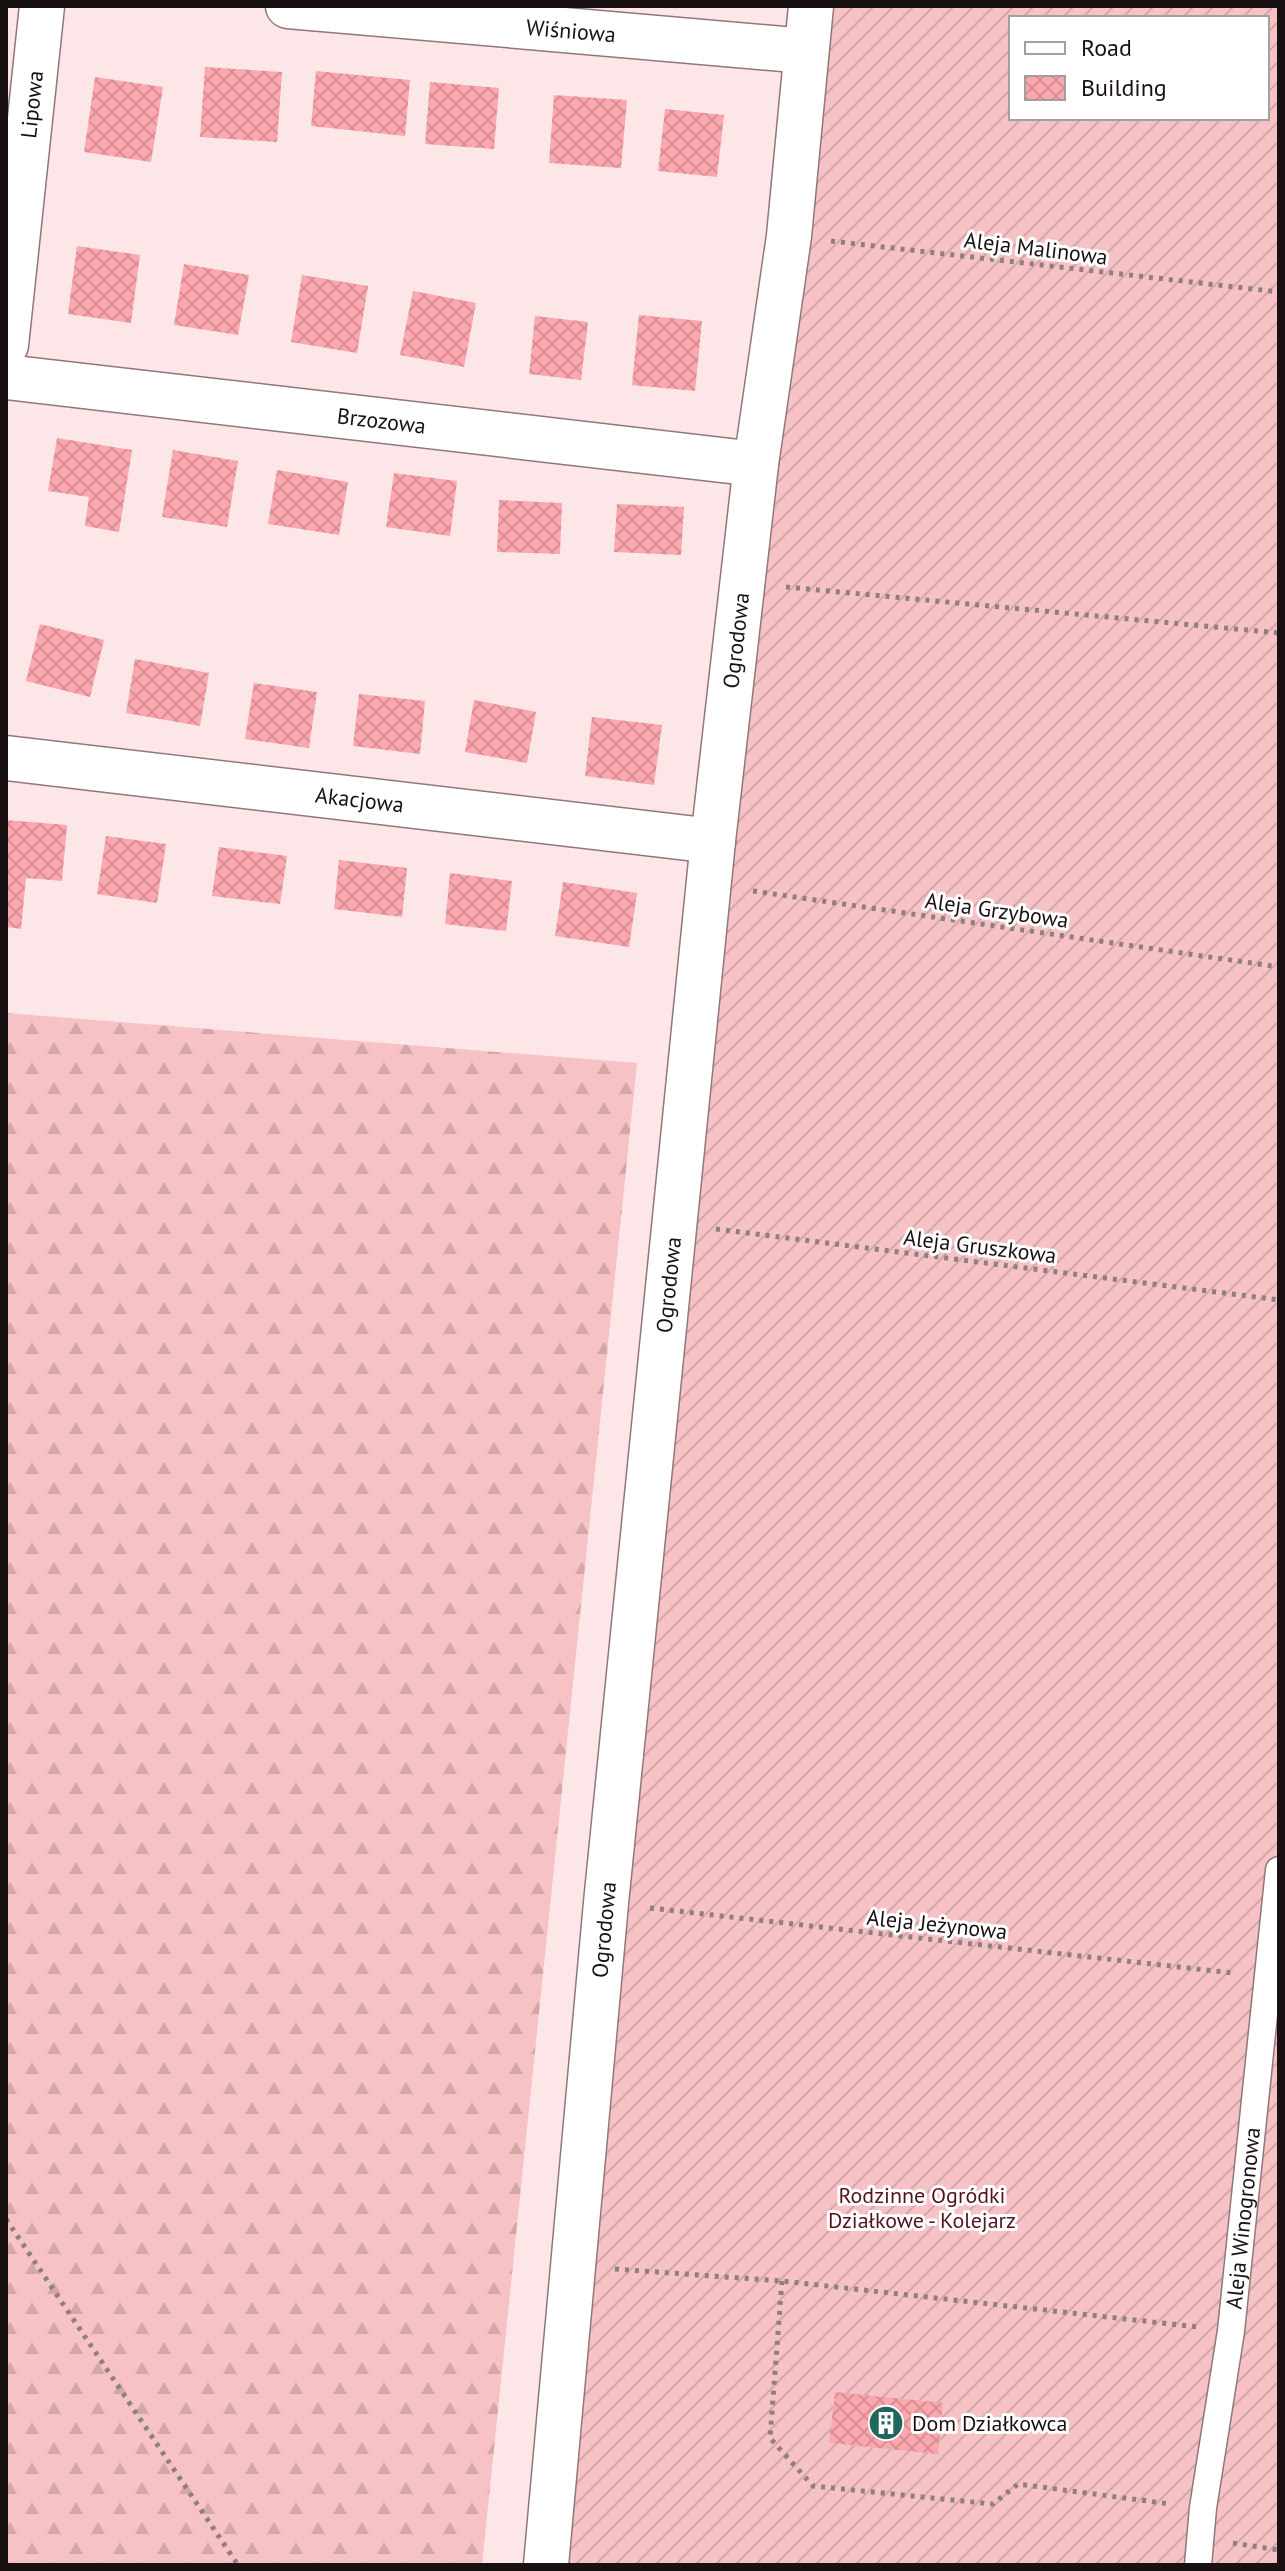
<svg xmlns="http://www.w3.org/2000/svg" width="1285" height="2571" font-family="'PT Sans',sans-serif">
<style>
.forest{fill:url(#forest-firs)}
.garden{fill:url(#garden-furrows);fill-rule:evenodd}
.building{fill:url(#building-cross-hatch)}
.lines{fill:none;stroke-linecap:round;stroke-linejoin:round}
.service-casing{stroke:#907778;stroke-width:29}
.minor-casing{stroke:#907778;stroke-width:47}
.path{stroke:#8f7f80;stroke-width:5;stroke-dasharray:4 6;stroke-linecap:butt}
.service{stroke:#fff;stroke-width:26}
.minor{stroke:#fff;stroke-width:44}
.labels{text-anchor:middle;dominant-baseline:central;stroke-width:6;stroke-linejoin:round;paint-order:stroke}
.street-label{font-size:22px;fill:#191011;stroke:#fff}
.park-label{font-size:22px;fill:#52131e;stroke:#fff}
.poi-label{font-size:22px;fill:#191011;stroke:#fff;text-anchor:start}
</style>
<defs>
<pattern id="forest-firs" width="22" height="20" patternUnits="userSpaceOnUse" patternTransform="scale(2)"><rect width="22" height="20" fill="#f7c2c5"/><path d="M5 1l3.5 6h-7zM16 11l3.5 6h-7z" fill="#d3a6a8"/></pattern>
<pattern id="garden-furrows" width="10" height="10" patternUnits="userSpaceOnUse" patternTransform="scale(2)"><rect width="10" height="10" fill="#f7c2c5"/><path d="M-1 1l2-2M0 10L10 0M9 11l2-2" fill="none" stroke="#d3a6a8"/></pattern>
<pattern id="building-cross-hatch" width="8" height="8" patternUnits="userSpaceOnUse" patternTransform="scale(2)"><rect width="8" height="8" fill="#fca7ae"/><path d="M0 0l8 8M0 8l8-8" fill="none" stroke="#d78f95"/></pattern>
</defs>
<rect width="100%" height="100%" fill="#fde6e7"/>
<path class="forest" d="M6,1013L637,1063L482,2565H6Z"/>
<path class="garden" d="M800,6H1279V2565H530ZM1011,18H1267V118H1011Z"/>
<g class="building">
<path d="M205,67L282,72L277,142L200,137Z"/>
<path d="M316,71L410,80L405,136L311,126Z"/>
<path d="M95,77L163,87L151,162L84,152Z"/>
<path d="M430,82L499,88L494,149L425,144Z"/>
<path d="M554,95L627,100L621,168L549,163Z"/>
<path d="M665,109L724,115L717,177L658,171Z"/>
<path d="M77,246L140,255L131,323L68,314Z"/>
<path d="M184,264L249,275L238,335L174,325Z"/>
<path d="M302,275L368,286L357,353L291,342Z"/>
<path d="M413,291L476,303L464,367L400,355Z"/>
<path d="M639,315L702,321L695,391L632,385Z"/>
<path d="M535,316L588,322L581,380L529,374Z"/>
<path d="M57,438L132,450L119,532L85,526L89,497L48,491Z"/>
<path d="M173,450L238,461L227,527L162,517Z"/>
<path d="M277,470L348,482L339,535L268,524Z"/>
<path d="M394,473L457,481L450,536L386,527Z"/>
<path d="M499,500L562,503L560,554L497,552Z"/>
<path d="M617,504L684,507L681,555L614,552Z"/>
<path d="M40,624L104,640L90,697L26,681Z"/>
<path d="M135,659L209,673L200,726L126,713Z"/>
<path d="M254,683L317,692L309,748L245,739Z"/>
<path d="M359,694L425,701L420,754L353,746Z"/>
<path d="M474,700L536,712L527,763L465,752Z"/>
<path d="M592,717L662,725L654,785L585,776Z"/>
<path d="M6,820L67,825L62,881L26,878L21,929L6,927Z"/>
<path d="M106,836L166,844L157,903L97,894Z"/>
<path d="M219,847L287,856L280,904L212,896Z"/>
<path d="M339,860L407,868L402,917L334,909Z"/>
<path d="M450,873L512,881L506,931L445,924Z"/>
<path d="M563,882L637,893L629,947L555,936Z"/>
<path d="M835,2392L943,2403L938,2454L829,2443Z"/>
</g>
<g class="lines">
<defs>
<g id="service">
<path id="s1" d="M1198,2565L1203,2508L1231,2331L1279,1870"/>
</g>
<g id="minor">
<path id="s2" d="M288,6L806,51"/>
<path id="s3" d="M6,345L42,6"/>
<path id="s4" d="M6,377L756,464"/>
<path id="s5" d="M6,758L713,841"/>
<path id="s6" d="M546,2565L606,1903L713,841L756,464L789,236L811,6"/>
</g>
</defs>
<use href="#service" class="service-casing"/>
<use href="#minor" class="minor-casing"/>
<g class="path">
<path d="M831,241L1279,292"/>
<path d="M786,587L1279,633"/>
<path d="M753,891L1279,967"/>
<path d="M716,1229L1279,1300"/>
<path d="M650,1908L1233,1973"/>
<path d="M6,2219L238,2565"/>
<path d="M615,2269L782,2281L1198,2327"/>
<path d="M782,2281L770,2438L813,2486L993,2504L1018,2484L1170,2504"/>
<path d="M1233,2543L1279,2550"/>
</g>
<use href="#service" class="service"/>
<use href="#minor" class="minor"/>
</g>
<defs>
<symbol id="building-disc" viewBox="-11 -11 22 22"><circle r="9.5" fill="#20685d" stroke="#fff"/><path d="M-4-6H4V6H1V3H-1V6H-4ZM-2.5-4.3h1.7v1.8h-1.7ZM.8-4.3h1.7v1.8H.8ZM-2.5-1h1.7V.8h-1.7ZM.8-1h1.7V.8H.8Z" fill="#fff"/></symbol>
</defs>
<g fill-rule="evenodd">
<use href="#building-disc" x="866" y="2403" width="40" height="40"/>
</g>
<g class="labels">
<g class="street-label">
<text stroke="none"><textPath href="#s2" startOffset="284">Wiśniowa</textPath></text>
<text stroke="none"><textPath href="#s3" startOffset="242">Lipowa</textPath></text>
<text transform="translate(1036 248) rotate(7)">Aleja Malinowa</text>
<text stroke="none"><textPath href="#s4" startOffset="378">Brzozowa</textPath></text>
<text stroke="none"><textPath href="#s6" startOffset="1934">Ogrodowa</textPath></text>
<text stroke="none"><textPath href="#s5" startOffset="356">Akacjowa</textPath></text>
<text transform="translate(997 910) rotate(8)">Aleja Grzybowa</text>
<text transform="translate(980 1246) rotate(7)">Aleja Gruszkowa</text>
<text stroke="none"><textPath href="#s6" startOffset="1286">Ogrodowa</textPath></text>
<text transform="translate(937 1924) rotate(6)">Aleja Jeżynowa</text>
<text stroke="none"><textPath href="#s6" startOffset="638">Ogrodowa</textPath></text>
<text stroke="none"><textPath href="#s1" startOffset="350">Aleja Winogronowa</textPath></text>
</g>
<g class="park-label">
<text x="922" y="2195">Rodzinne Ogródki<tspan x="922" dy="25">Działkowe - Kolejarz</tspan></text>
</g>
<g class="poi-label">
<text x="912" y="2423">Dom Działkowca</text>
</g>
</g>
<rect width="1285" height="2571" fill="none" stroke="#191011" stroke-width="16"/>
<rect x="1009" y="16" width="260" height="104" fill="#ffffff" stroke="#a39fa0" stroke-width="2"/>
<rect x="1025" y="42" width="40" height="12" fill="#ffffff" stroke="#a39fa0" stroke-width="2"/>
<text x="1081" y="56" font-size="24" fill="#191011">Road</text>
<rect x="1025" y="76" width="40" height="24" fill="url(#building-cross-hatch)" stroke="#a39fa0" stroke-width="2"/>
<text x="1081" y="96" font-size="24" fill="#191011">Building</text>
</svg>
